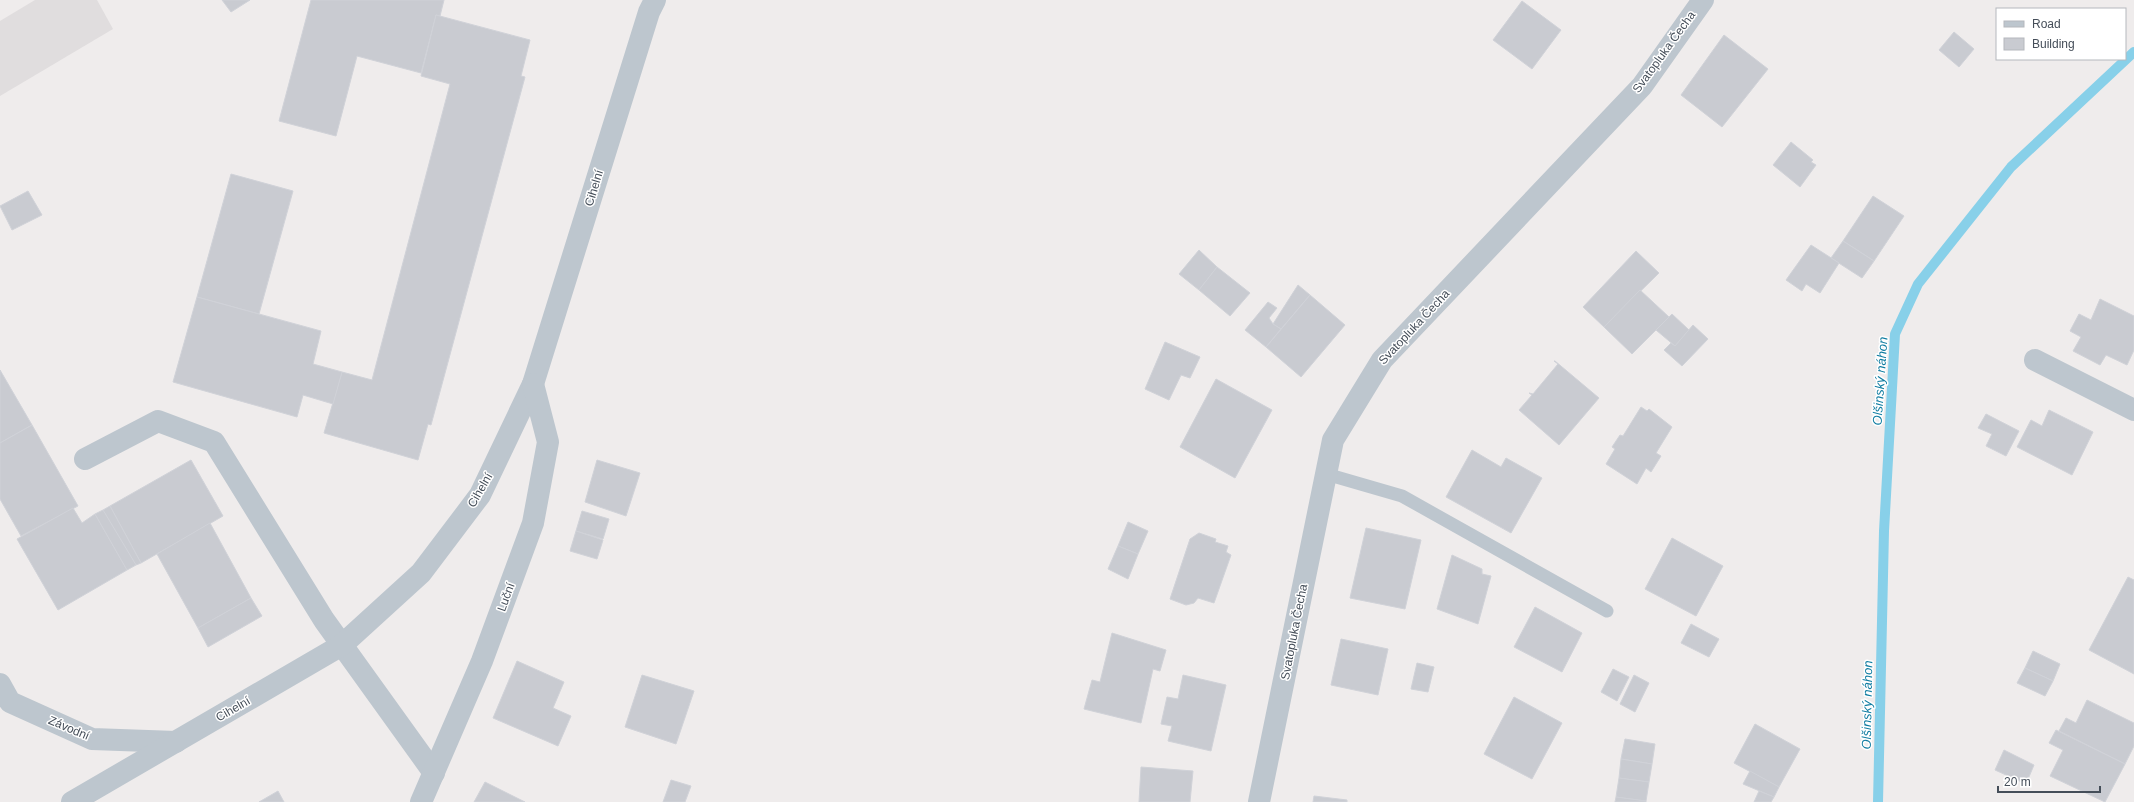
<svg xmlns="http://www.w3.org/2000/svg" width="2134" height="802" font-family="Arial,sans-serif">
<style>
.education{fill:#e0ddde}
.lines{fill:none;stroke-linecap:round;stroke-linejoin:round}
.stream{stroke:#88d0e9;stroke-width:10}
.building{fill:#c9cbd1;stroke:#d0d2d8}
.lane{stroke:#bdc6ce;stroke-width:13}
.street{stroke:#bdc6ce;stroke-width:22}
.labels{text-anchor:middle;dominant-baseline:central;stroke-width:3;stroke-linejoin:round;paint-order:stroke}
.street-label{font-size:12px;fill:#454e59;stroke:#fff}
.water-label{font-size:13px;font-style:italic;fill:#0f7ca1;stroke:#fff}
</style>
<rect width="100%" height="100%" fill="#efecec"/>
<path class="education" d="M35,0H97L113,29L0,96V21Z"/>
<g class="lines">
<path class="stream" d="M1878,802L1884,531L1895,334L1918,284L2011,167L2134,52"/>
</g>
<g class="building">
<path d="M222,0H250L231,12Z"/>
<path d="M311,0H444L440,16L436,15L421,73L357,56L336,136L279,121Z"/>
<path d="M1522,1L1561,30L1532,69L1493,40Z"/>
<path d="M436,15L530,40L521,76L525,77L431,425L428,424L418,460L324,433L342,372L372,380L450,84L421,76Z"/>
<path d="M1954,32L1974,49L1959,67L1939,50Z"/>
<path d="M1724,35L1768,69L1722,127L1681,95Z"/>
<path d="M1791,142L1813,160L1811,162L1816,165L1800,187L1773,165Z"/>
<path d="M231,174L293,191L259,314L197,297Z"/>
<path d="M28,191L42,215L12,230L0,206Z"/>
<path d="M1873,196L1904,216L1874,261L1843,241Z"/>
<path d="M1843,241L1874,261L1862,278L1831,258Z"/>
<path d="M1811,245L1839,263L1820,293L1806,284L1802,291L1786,280Z"/>
<path d="M1199,250L1217,267L1199,290L1179,274Z"/>
<path d="M1636,251L1659,273L1604,327L1583,307Z"/>
<path d="M1217,267L1250,293L1230,316L1199,290Z"/>
<path d="M1298,285L1310,295L1281,329L1273,324Z"/>
<path d="M1640,290L1669,317L1632,354L1604,327Z"/>
<path d="M1310,295L1345,325L1301,377L1266,347Z"/>
<path d="M197,297L321,331L313,364L342,372L333,404L303,395L297,417L173,382Z"/>
<path d="M2100,299L2134,316V350L2127,365L2106,355L2100,365L2073,351L2081,337L2070,331L2079,314L2091,320Z"/>
<path d="M1268,302L1277,308L1269,318L1273,324L1281,329L1266,347L1245,330Z"/>
<path d="M1672,314L1689,330L1675,346L1656,330Z"/>
<path d="M1693,325L1708,339L1682,366L1664,350L1671,343L1675,346Z"/>
<path d="M1165,342L1200,357L1190,378L1181,375L1169,400L1145,389Z"/>
<path d="M1554,361H1555L1599,398L1559,445L1519,410L1532,395L1529,393L1533,394L1558,364Z"/>
<path d="M0,370L32,425L0,443Z"/>
<path d="M1216,379L1272,410L1235,478L1180,447Z"/>
<path d="M1641,407L1647,411L1649,409L1672,427L1656,453L1661,456L1651,472L1646,468L1637,484L1606,464L1615,449L1612,447L1620,435L1623,436Z"/>
<path d="M2049,410L2093,432L2072,475L2017,447L2031,420L2042,426Z"/>
<path d="M1986,414L2019,431L2006,456L1986,446L1992,434L1978,428Z"/>
<path d="M32,425L78,506L21,536L0,499V443Z"/>
<path d="M1472,450L1501,467L1506,458L1542,478L1511,533L1446,497Z"/>
<path d="M191,460L223,516L141,563L110,506Z"/>
<path d="M597,460L640,473L626,516L585,502Z"/>
<path d="M110,506L141,563L136,565L103,510Z"/>
<path d="M73,508L82,523L95,514L127,570L58,610L17,539Z"/>
<path d="M103,510L136,565L127,570L95,514Z"/>
<path d="M582,511L609,519L603,539L576,531Z"/>
<path d="M1128,522L1148,531L1138,554L1118,546Z"/>
<path d="M210,523L251,598L198,628L157,554Z"/>
<path d="M1366,528L1421,540L1405,609L1350,598Z"/>
<path d="M576,531L603,540L597,559L570,551Z"/>
<path d="M1199,533L1216,539L1215,542L1228,546L1226,552L1231,555L1214,603L1198,598L1194,603L1186,605L1170,599L1190,539Z"/>
<path d="M1672,538L1723,566L1696,616L1645,589Z"/>
<path d="M1118,546L1138,554L1128,579L1108,569Z"/>
<path d="M1452,555L1482,569V574L1491,576L1478,624L1437,609Z"/>
<path d="M2128,577L2134,580V674L2089,650Z"/>
<path d="M251,598L262,616L208,647L198,628Z"/>
<path d="M1535,607L1582,633L1562,672L1514,647Z"/>
<path d="M1691,624L1719,639L1709,657L1681,643Z"/>
<path d="M1112,633L1166,650L1160,671L1153,669L1141,723L1084,709L1092,680L1100,682Z"/>
<path d="M1341,639L1388,649L1378,695L1331,685Z"/>
<path d="M2033,651L2060,664L2053,681L2025,668Z"/>
<path d="M517,661L564,682L553,708L571,716L558,746L493,718Z"/>
<path d="M1417,663L1434,667L1428,692L1411,689Z"/>
<path d="M2025,668L2053,681L2045,696L2017,683Z"/>
<path d="M1613,669L1629,677L1617,701L1601,692Z"/>
<path d="M642,675L694,691L676,744L625,727Z"/>
<path d="M1183,675L1226,685L1211,751L1168,741L1172,726L1161,724L1167,697L1178,699Z"/>
<path d="M1634,675L1649,683L1635,712L1620,704Z"/>
<path d="M1514,697L1562,723L1532,779L1484,754Z"/>
<path d="M2087,700L2134,723V746L2125,764L2059,731L2066,718L2076,723Z"/>
<path d="M1755,724L1800,749L1779,787L1734,763Z"/>
<path d="M2056,730L2125,764L2105,802L2050,776L2063,750L2049,743Z"/>
<path d="M1625,739L1655,744L1652,764L1621,759Z"/>
<path d="M2004,750L2034,765L2026,784L1995,770Z"/>
<path d="M1621,759L1652,764L1649,782L1619,778Z"/>
<path d="M1141,767L1193,771L1190,802H1139Z"/>
<path d="M1750,771L1779,787L1774,797L1743,784Z"/>
<path d="M1619,778L1649,782L1646,801L1616,797Z"/>
<path d="M671,780L691,786L685,802H663Z"/>
<path d="M485,782L525,802H474Z"/>
<path d="M278,791L284,802H259Z"/>
<path d="M1759,791L1774,797L1771,802H1754Z"/>
<path d="M1314,796L1347,800V802H1313Z"/>
<path d="M1616,797L1646,801V802H1615Z"/>
</g>
<g class="lines">
<path class="lane" d="M1326,474L1402,496L1607,611"/>
<g class="street">
<path d="M2035,360L2134,410"/>
<path d="M85,459L158,421L214,442L324,620L434,773"/>
<path d="M0,684L10,702L92,739L176,742"/>
<path d="M72,802L342,645L421,573L480,495L533,384L649,12L655,0"/>
<path d="M421,802L482,661L533,523L548,442L533,384"/>
<path d="M1259,802L1333,440L1382,360L1642,86L1703,0"/>
</g>
</g>
<g class="labels">
<g class="street-label">
<text transform="translate(1664 52) rotate(-54)">Svatopluka Čecha</text>
<text transform="translate(594 188) rotate(-73)">Cihelní</text>
<text transform="translate(1414 327) rotate(-47)">Svatopluka Čecha</text>
<text transform="translate(480 490) rotate(-60)">Cihelní</text>
<text transform="translate(506 597) rotate(-70)">Luční</text>
<text transform="translate(1294 632) rotate(-79)">Svatopluka Čecha</text>
<text transform="translate(233 709) rotate(-30)">Cihelní</text>
<text transform="translate(69 728) rotate(23)">Závodní</text>
</g>
<g class="water-label">
<text transform="translate(1880 381) rotate(-86)">Olšinský náhon</text>
<text transform="translate(1867 705) rotate(-89)">Olšinský náhon</text>
</g>
</g>
<rect x="1996" y="8" width="130" height="52" fill="#ffffff" stroke="#b5b8bd"/>
<rect x="2004" y="21" width="20" height="6" fill="#bdc6ce" stroke="#b5b8bd"/>
<text x="2032" y="28" font-size="12" fill="#454e59">Road</text>
<rect x="2004" y="38" width="20" height="12" fill="#c9cbd1" stroke="#b5b8bd"/>
<text x="2032" y="48" font-size="12" fill="#454e59">Building</text>
<path d="M1998 786v6h102v-6" fill="none" stroke="#454e59" stroke-width="2"/>
<text x="2004" y="786" font-size="12" fill="#454e59" stroke="#ffffff" stroke-width="3" paint-order="stroke">20 m</text>
</svg>
